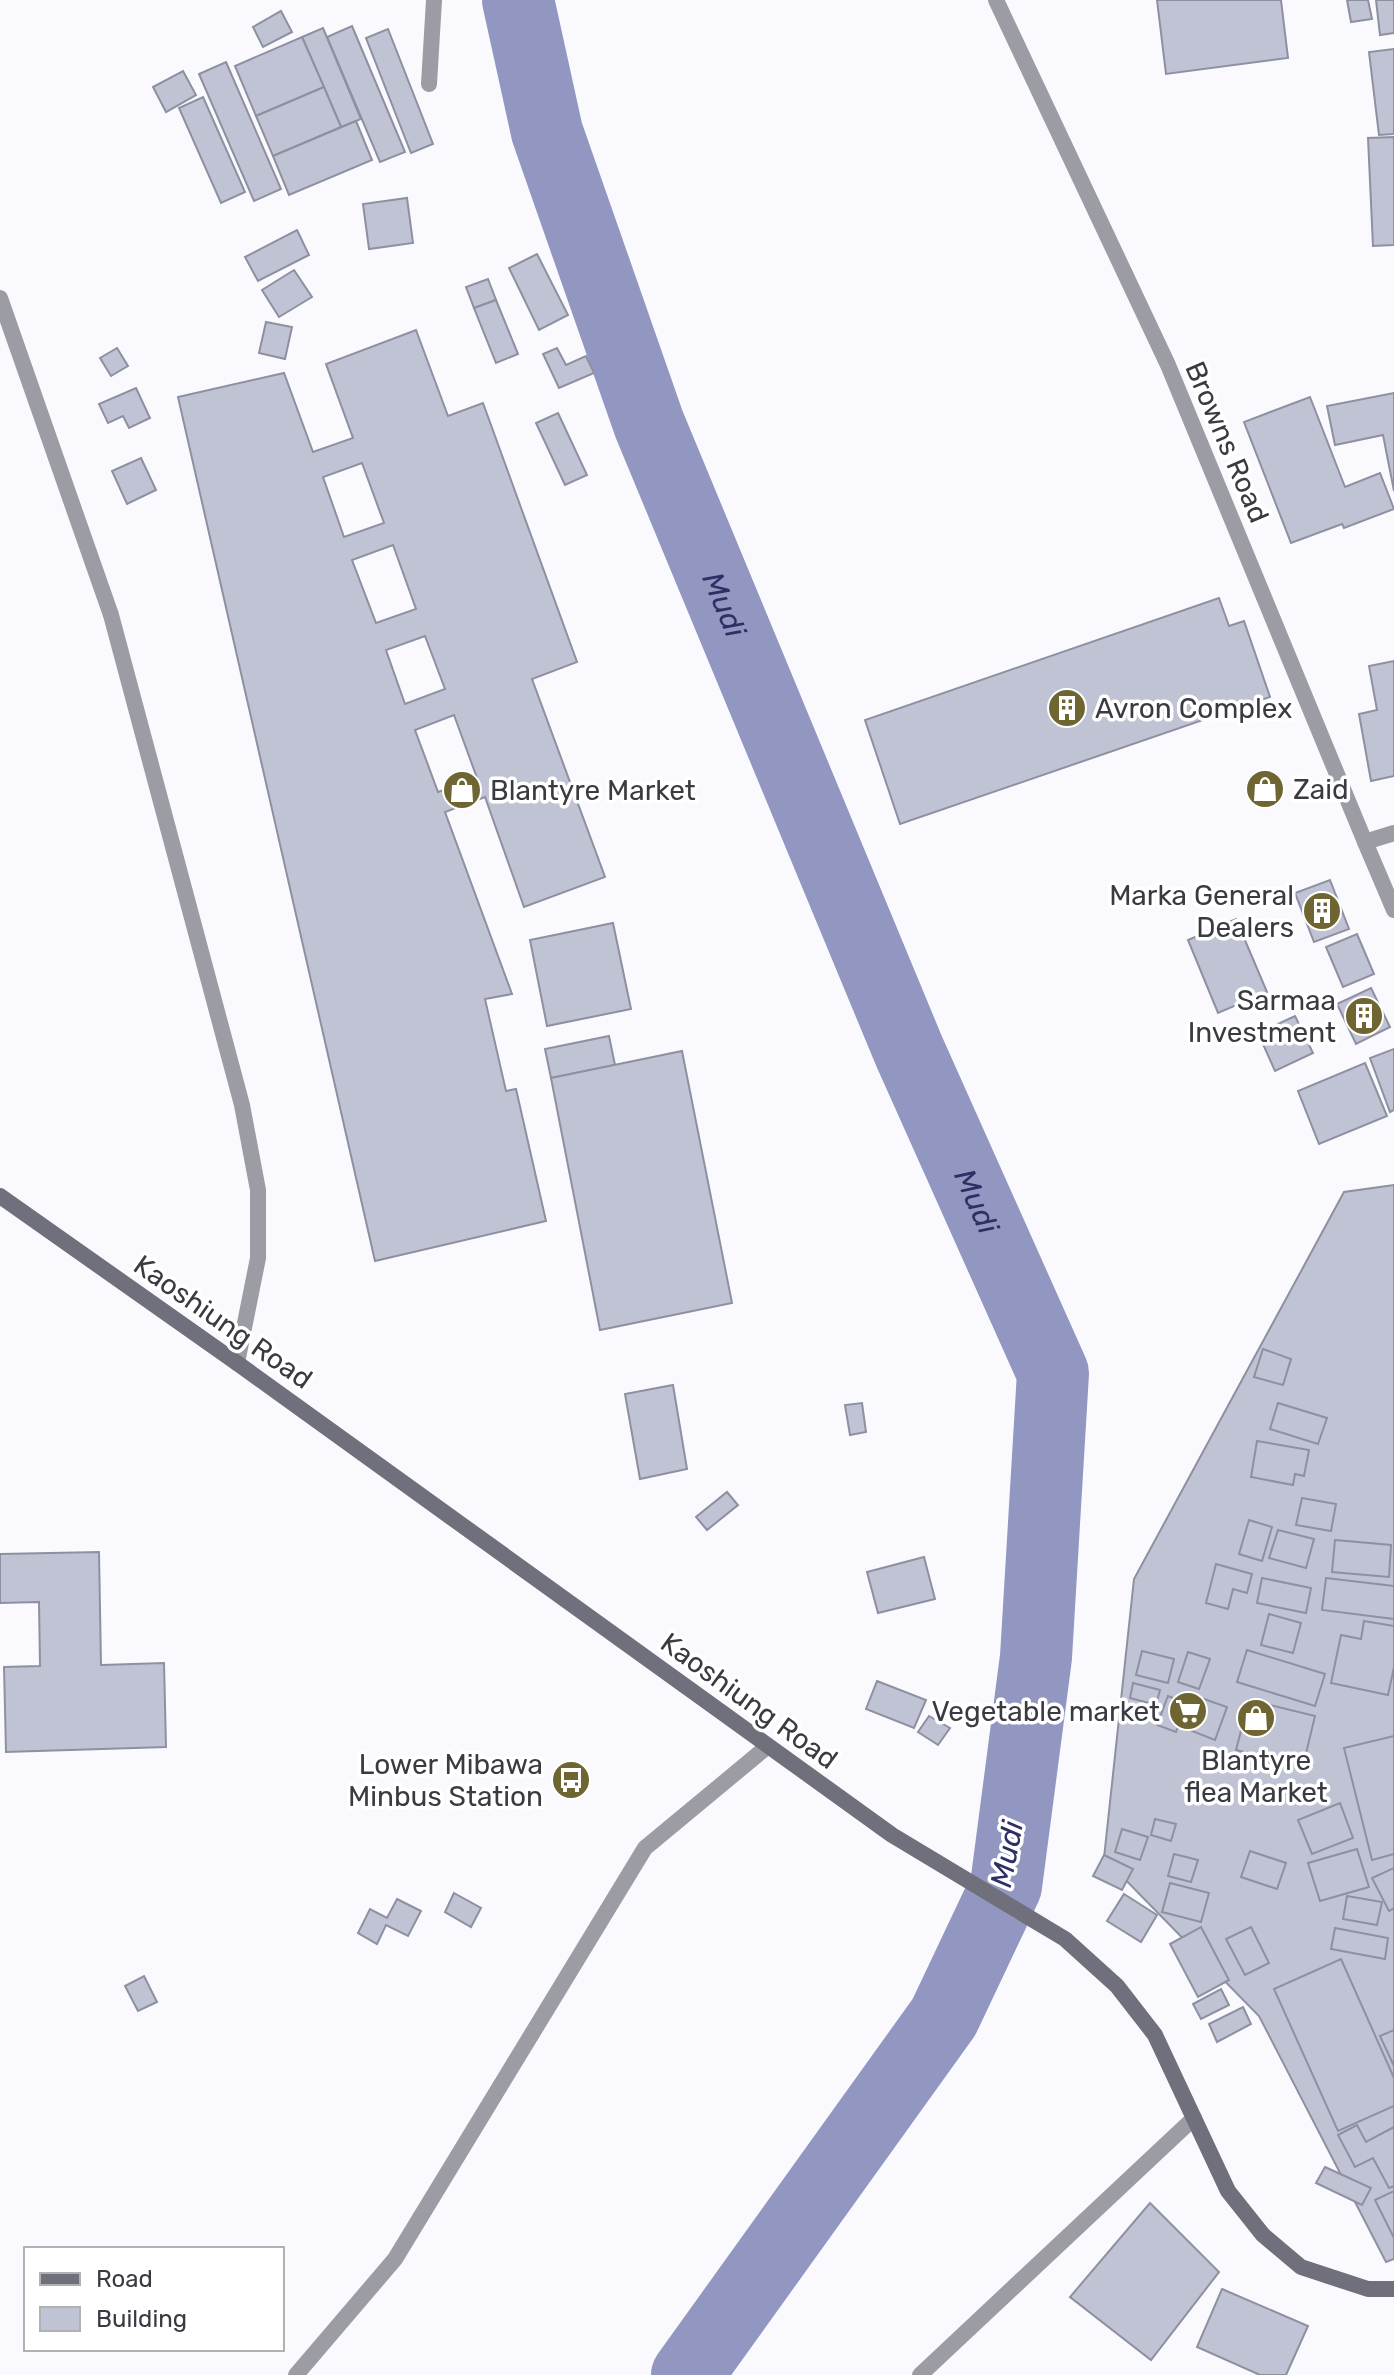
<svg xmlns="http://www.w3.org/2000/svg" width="1394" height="2375" font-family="Rubik,sans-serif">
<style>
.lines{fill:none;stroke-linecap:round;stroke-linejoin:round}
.river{stroke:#9297c2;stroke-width:72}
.building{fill:#c0c3d4;stroke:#8e90a1;stroke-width:2;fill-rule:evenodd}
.lane{stroke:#9c9da4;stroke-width:16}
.street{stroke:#9c9da4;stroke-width:16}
.secondary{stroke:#6f707b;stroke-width:16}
.labels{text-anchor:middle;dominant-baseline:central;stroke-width:7;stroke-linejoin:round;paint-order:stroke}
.street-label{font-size:28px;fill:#3a3b42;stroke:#fff}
.poi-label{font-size:28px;fill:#3a3b42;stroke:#fff;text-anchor:end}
.water-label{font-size:30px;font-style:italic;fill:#2e3065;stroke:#fff}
</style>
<rect width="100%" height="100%" fill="#fafafe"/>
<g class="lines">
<path class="river" id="s1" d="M518,0L547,132L649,424L909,1051L1053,1373L1036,1657L1006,1886L944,2017L687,2375"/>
</g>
<g class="building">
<path d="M1157,0H1281L1288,58L1166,74Z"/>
<path d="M1347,0H1368L1372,19L1351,22Z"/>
<path d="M1376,0H1394V33L1380,35Z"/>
<path d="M281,11L292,32L263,47L253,27Z"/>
<path d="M352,26L405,152L380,162L327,37Z"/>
<path d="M323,28L361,119L341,127L302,37Z"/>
<path d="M388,29L433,144L411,153L366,38Z"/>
<path d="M302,37L324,87L256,116L235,66Z"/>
<path d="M1394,49V134L1379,135L1369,52Z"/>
<path d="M226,62L281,189L254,201L199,74Z"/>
<path d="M183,71L196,95L166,112L153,87Z"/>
<path d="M324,87L341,127L273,156L256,116Z"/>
<path d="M203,97L245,192L221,203L179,108Z"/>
<path d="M356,121L372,160L289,195L273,156Z"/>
<path d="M1394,137V245L1373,246L1368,138Z"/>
<path d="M407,198L413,243L369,249L363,204Z"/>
<path d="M297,230L309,255L258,281L245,257Z"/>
<path d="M537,254L568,315L539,330L509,268Z"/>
<path d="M294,270L312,297L279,317L262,290Z"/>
<path d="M488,279L496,300L474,308L466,287Z"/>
<path d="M496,300L518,354L496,363L474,308Z"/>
<path d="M266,322L292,327L285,359L259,353Z"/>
<path d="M416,330L448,416L483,403L577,662L532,679L605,877L524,907L485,797L445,812L512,994L485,999L506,1091L516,1089L546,1221L375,1261L178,397L284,373L313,452L353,438L326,364ZM362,463L384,523L344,537L323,477ZM393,545L416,609L376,623L352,560ZM425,636L445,689L405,704L386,650ZM454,715L477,778L438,792L415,730Z"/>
<path d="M117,348L128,366L111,376L100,358Z"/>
<path d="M557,348L566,365L586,356L594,373L559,388L543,354Z"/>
<path d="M136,388L150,418L129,428L123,416L108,423L99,404Z"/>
<path d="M1394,393V491L1383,435L1335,445L1327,406Z"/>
<path d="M1310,397L1345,487L1380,473L1394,509L1344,528L1342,524L1291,543L1244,422Z"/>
<path d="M558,413L587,475L565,485L536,423Z"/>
<path d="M141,458L156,490L127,504L112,471Z"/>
<path d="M1219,598L1229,626L1244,621L1270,697L900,824L865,720Z"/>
<path d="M1394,661V776L1371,781L1359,714L1377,710L1369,666Z"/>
<path d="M1330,880L1349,929L1314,942L1295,893Z"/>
<path d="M1236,919L1267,992L1218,1013L1188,940Z"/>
<path d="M613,923L631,1009L547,1026L530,940Z"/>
<path d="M1357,934L1374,974L1343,987L1326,947Z"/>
<path d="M1371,988L1390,1027L1356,1044L1337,1004Z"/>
<path d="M1295,1016L1313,1053L1275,1071L1258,1033Z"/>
<path d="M609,1036L615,1065L551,1078L545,1049Z"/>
<path d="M1394,1049V1110L1390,1112L1370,1058Z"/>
<path d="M682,1051L732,1303L600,1330L551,1078Z"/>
<path d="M1365,1063L1387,1116L1319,1144L1298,1091Z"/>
<path d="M1394,1185V2259L1386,2262L1259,2016L1104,1858L1134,1579L1344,1192Z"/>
<path d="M1263,1349L1291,1359L1283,1385L1254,1377Z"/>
<path d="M673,1385L687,1469L640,1479L625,1394Z"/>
<path d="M862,1403L866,1432L850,1435L845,1405Z"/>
<path d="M1278,1403L1327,1418L1318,1444L1270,1429Z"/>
<path d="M1257,1441L1309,1450L1304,1476L1295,1474L1293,1485L1251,1477Z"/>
<path d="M727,1492L738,1505L707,1530L696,1517Z"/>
<path d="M1302,1498L1336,1504L1331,1531L1296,1525Z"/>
<path d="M1249,1520L1272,1527L1262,1561L1239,1554Z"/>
<path d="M1278,1530L1314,1539L1306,1568L1269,1558Z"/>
<path d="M1335,1540L1391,1545L1389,1577L1332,1572Z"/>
<path d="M99,1552L101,1665L164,1663L166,1747L6,1752L4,1667L40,1666L39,1602L0,1603V1554Z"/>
<path d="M924,1557L935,1599L878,1613L867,1572Z"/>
<path d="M1216,1564L1252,1574L1247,1593L1233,1589L1228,1609L1206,1603Z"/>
<path d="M1262,1578L1311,1588L1306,1613L1257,1603Z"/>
<path d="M1326,1578L1394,1586V1619L1322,1610Z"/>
<path d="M1269,1614L1301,1623L1293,1653L1261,1645Z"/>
<path d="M1364,1621L1394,1626V1667L1388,1695L1331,1683L1341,1635L1361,1639Z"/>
<path d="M1247,1650L1325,1674L1315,1706L1237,1682Z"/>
<path d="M1142,1651L1174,1659L1168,1683L1136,1675Z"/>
<path d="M1188,1652L1210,1659L1199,1689L1178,1682Z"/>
<path d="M877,1681L926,1700L914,1728L866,1709Z"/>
<path d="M1133,1683L1160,1690L1156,1705L1130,1698Z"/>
<path d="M1168,1696L1186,1703L1176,1732L1157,1725Z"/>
<path d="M1204,1699L1227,1707L1215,1740L1192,1731Z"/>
<path d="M1249,1700L1315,1716L1303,1766L1236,1750Z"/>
<path d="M929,1716L950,1728L938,1745L918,1732Z"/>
<path d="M1394,1736V1854L1372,1860L1344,1748Z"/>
<path d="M1340,1803L1353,1838L1312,1854L1298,1820Z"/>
<path d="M1155,1819L1176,1824L1171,1841L1151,1835Z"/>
<path d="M1122,1829L1148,1837L1140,1860L1115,1852Z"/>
<path d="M1357,1849L1369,1887L1320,1901L1308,1863Z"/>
<path d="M1250,1851L1286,1863L1277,1889L1241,1877Z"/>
<path d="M1174,1854L1198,1860L1191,1882L1168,1876Z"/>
<path d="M1104,1855L1133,1869L1122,1890L1093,1876Z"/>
<path d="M1394,1868V1908L1389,1911L1372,1878Z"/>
<path d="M1170,1883L1209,1893L1201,1922L1162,1912Z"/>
<path d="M454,1893L481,1908L471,1927L445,1912Z"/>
<path d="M1124,1894L1157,1915L1141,1942L1107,1921Z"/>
<path d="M1347,1896L1382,1902L1377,1925L1343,1919Z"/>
<path d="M397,1899L421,1911L408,1936L386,1925L377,1944L358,1933L370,1909L387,1918Z"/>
<path d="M1201,1927L1229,1980L1198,1997L1170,1944Z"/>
<path d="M1251,1927L1269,1963L1245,1975L1226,1939Z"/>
<path d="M1335,1928L1388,1938L1385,1959L1331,1949Z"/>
<path d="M1341,1959L1394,2078V2106L1338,2131L1274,1989Z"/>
<path d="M144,1976L157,2002L138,2011L125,1986Z"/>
<path d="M1221,1989L1229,2005L1201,2019L1193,2004Z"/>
<path d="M1243,2007L1251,2024L1217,2042L1209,2024Z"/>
<path d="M1394,2030V2066L1380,2036Z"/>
<path d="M1357,2125L1366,2142L1394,2127V2186L1389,2188L1373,2158L1355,2167L1338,2135Z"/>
<path d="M1325,2167L1371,2188L1362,2205L1316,2183Z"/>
<path d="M1394,2191V2238L1375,2200Z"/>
<path d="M1150,2203L1219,2272L1151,2360L1070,2297Z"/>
<path d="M1222,2289L1308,2326L1286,2375H1260L1197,2347Z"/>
</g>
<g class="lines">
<g class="lane">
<path d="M1365,842L1394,910"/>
<path d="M920,2375L1194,2118"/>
</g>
<g class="street">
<path d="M996,0L1168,365L1365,842L1394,833"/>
<path d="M429,84L434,0"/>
<path d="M0,298L111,615L242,1105L258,1190V1258L237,1363"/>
<path d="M296,2375L395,2259L645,1848L768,1746"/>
</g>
<path class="secondary" d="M0,1196L237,1363L892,1835L1065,1939L1117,1986L1155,2035L1228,2191L1263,2235L1301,2267L1368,2289H1394"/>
</g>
<defs>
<symbol id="building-disc" viewBox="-11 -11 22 22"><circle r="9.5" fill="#6f6532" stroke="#fff"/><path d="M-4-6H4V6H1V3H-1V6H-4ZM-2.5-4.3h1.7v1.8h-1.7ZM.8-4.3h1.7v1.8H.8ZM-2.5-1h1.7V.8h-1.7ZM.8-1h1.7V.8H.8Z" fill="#fff"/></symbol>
<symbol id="shop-disc" viewBox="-11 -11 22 22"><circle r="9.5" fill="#6f6532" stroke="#fff"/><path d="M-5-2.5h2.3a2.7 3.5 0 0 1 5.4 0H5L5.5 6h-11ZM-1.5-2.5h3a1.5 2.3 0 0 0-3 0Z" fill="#fff"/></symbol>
<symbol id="supermarket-disc" viewBox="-11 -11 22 22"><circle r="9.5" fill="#6f6532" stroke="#fff"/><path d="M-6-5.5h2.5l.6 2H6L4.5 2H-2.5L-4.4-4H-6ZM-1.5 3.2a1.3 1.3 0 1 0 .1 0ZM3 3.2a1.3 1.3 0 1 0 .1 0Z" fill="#fff"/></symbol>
<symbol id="bus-disc" viewBox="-11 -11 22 22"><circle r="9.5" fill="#6f6532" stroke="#fff"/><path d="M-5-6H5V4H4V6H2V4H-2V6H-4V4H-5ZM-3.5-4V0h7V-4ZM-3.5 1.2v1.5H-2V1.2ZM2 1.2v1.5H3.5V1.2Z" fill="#fff"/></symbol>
</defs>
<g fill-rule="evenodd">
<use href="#building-disc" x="1045" y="686" width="44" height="44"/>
<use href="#shop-disc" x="1243" y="767" width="44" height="44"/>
<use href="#shop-disc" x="440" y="768" width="44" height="44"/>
<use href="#building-disc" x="1300" y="889" width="44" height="44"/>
<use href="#building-disc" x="1342" y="994" width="44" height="44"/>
<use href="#supermarket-disc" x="1166" y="1689" width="44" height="44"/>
<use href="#shop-disc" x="1234" y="1696" width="44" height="44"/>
<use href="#bus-disc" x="549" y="1758" width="44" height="44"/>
</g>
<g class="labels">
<g class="street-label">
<text transform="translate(1227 442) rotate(67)">Browns Road</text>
<text transform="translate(223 1322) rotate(35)">Kaoshiung Road</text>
<text transform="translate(749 1701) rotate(36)">Kaoshiung Road</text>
</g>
<g class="poi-label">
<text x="1095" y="708" text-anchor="start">Avron Complex</text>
<text x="1293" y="789" text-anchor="start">Zaid</text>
<text x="490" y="790" text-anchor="start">Blantyre Market</text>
<text x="1294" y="895">Marka General<tspan x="1294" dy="32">Dealers</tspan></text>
<text x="1336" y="1000">Sarmaa<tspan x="1336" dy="32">Investment</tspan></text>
<text x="1160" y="1711">Vegetable market</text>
<text x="1256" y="1760" text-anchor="middle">Blantyre<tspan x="1256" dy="32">flea Market</tspan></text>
<text x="543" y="1764">Lower Mibawa<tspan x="543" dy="32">Minbus Station</tspan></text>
</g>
<g class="water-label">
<text stroke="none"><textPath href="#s1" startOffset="640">Mudi</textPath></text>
<text stroke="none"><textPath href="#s1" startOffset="1288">Mudi</textPath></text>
<text transform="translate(1007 1854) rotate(-79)">Mudi</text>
</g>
</g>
<rect x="24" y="2247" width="260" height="104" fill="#ffffff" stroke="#b0b1b3" stroke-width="2"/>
<rect x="40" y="2273" width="40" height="12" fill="#6f707b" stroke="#b0b1b3" stroke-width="2"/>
<text x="96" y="2287" font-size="24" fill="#3a3b42">Road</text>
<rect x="40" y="2307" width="40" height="24" fill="#c0c3d4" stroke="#b0b1b3" stroke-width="2"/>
<text x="96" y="2327" font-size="24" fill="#3a3b42">Building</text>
</svg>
